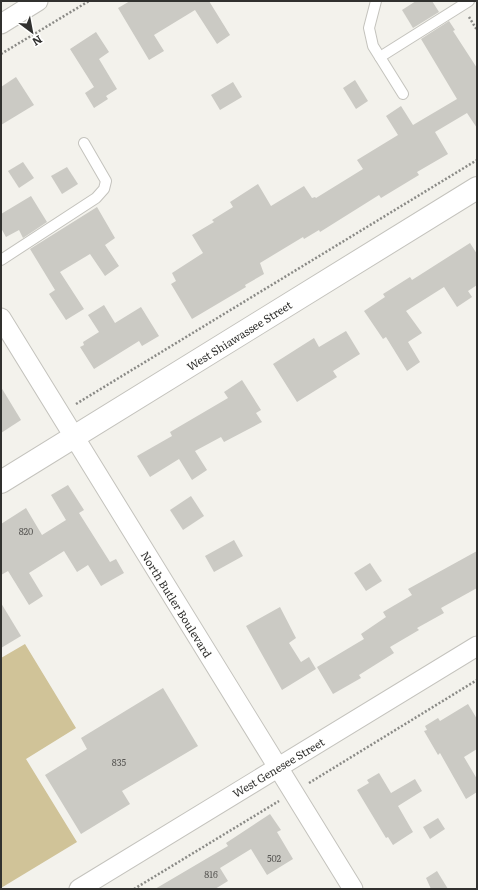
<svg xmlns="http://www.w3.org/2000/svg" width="478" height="890" font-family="Literata,serif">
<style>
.green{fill:#d0c398}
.building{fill:#cbcac4}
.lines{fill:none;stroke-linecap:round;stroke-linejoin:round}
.service-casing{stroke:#c4c3bd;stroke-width:12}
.minor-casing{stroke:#c4c3bd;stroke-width:21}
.tertiary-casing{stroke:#c4c3bd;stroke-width:24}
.path{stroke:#8a8a86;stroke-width:2.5;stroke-dasharray:2 2;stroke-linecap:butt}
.service{stroke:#fff;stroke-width:10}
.minor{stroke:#fff;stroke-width:19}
.tertiary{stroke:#fff;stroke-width:22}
.labels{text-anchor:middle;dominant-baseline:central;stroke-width:3;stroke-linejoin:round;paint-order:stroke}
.number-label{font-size:9px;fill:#585754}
.street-label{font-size:11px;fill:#31312f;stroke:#fffffe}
</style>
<rect width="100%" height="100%" fill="#f3f2ec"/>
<path class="green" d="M25,644L76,728L26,759L77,842L1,888V658Z"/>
<g class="building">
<path d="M130,1H209L230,35L217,44L195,10L154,35L164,51L149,60L118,8Z"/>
<path d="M416,1H432L439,12L413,28L402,10Z"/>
<path d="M449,21L455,30L453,31L477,68V128L467,113L435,132L448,154L417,172L419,175L381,198L379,195L320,232L319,230L304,239L303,237L260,263L264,274L245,285L246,287L192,319L171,284L176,281L172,273L203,253L192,235L214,222L212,220L233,207L230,202L258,184L271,206L304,186L312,198L315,197L316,198L363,169L357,160L398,135L386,116L401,106L413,125L457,99L421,39Z"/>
<path d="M96,32L109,52L99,59L117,89L106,96L108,99L94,108L85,93L94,87L70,49Z"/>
<path d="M16,77L34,105L1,125V87Z"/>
<path d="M355,80L368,101L356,109L343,88Z"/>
<path d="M233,82L242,97L220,110L211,95Z"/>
<path d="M23,162L34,178L19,188L8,171Z"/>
<path d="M67,167L78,184L62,194L51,176Z"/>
<path d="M31,196L47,222L23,238L19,230L6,237L1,228V214Z"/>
<path d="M97,207L115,238L105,245L119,266L105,276L90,254L60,272L84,309L66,320L49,294L55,290L30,249Z"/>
<path d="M470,243L477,254V285L468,291L472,297L457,307L444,287L406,311L422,333L408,342L420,362L407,371L386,337L383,339L364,311L385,297L383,294L410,277L412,280Z"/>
<path d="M104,305L115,323L141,307L159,336L142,346L139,341L94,369L80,347L84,345L83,342L99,332L88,315Z"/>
<path d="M346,331L360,354L333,371L337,377L297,402L273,364L314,338L319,347Z"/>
<path d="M242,380L261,410L256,413L262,422L224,442L221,437L195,451L207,470L192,480L179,459L150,477L137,456L172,436L170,432L228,398L224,392Z"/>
<path d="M1,387L21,420L1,433Z"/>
<path d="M68,485L84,510L79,513L110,562L116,559L124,573L101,586L88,565L77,572L64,551L29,573L43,596L29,605L8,571L1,575V524L26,508L42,535L66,520L51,495Z"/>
<path d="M191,496L204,516L183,530L170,510Z"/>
<path d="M234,540L243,556L214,572L205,556Z"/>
<path d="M477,551V588L441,608L444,613L417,628L419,630L390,647L394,653L359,675L361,678L333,694L317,667L364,639L361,634L386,617L383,612L412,595L408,589Z"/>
<path d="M370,563L382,581L366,591L354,573Z"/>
<path d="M1,603L21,636L1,648Z"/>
<path d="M280,607L296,638L289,643L301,662L309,657L316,669L282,690L246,626Z"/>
<path d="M163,688L198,746L122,791L130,804L81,834L45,775L87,749L81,738Z"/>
<path d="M468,704L477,719V749L464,757L477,779V792L466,799L440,753L438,755L424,731L427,730L425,726L438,718L440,721Z"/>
<path d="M379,773L391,793L415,779L422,791L398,806L413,832L393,845L388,837L386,838L357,790L369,783L367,780Z"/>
<path d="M270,814L281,830L277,832L293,859L267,875L251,849L220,868L228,881L215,889H155L228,846L226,843Z"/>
<path d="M438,818L445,829L430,839L423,827Z"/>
<path d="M437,871L448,889H431L426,878Z"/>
</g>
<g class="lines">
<defs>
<g id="service">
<path d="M376,1L369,28L373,46L403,94"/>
<path d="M380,57L469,1"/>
<path d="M1,260L96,198L104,189L106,181L84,143"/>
</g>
<g id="minor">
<path d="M1,24L38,1"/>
<path d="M1,318L353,889"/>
<path d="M79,889L477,646"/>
</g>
<path id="tertiary" d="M1,482L477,188"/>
</defs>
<use href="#service" class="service-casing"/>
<use href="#minor" class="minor-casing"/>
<use href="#tertiary" class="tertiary-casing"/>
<g class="path">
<path d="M469,17L477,30"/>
<path d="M1,54L89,1"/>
<path d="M76,404L477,160"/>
<path d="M309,783L477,680"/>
<path d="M134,889L279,801"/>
</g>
<use href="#service" class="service"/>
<use href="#minor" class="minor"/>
<use href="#tertiary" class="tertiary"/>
</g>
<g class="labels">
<g class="number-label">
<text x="26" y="531">820</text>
<text x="119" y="762">835</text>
<text x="274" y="858">502</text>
<text x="211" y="874">816</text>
</g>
<g class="street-label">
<text transform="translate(239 335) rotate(-32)">West Shiawassee Street</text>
<text transform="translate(177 604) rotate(58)">North Butler Boulevard</text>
<text transform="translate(278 767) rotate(-31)">West Genesee Street</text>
</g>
</g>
<rect width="478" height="890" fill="none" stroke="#31312f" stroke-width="4"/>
<g transform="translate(32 32) rotate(148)" stroke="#fffffe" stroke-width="3" paint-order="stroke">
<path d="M0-3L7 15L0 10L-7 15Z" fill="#31312f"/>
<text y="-6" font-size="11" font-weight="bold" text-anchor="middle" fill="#31312f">N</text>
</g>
</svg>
